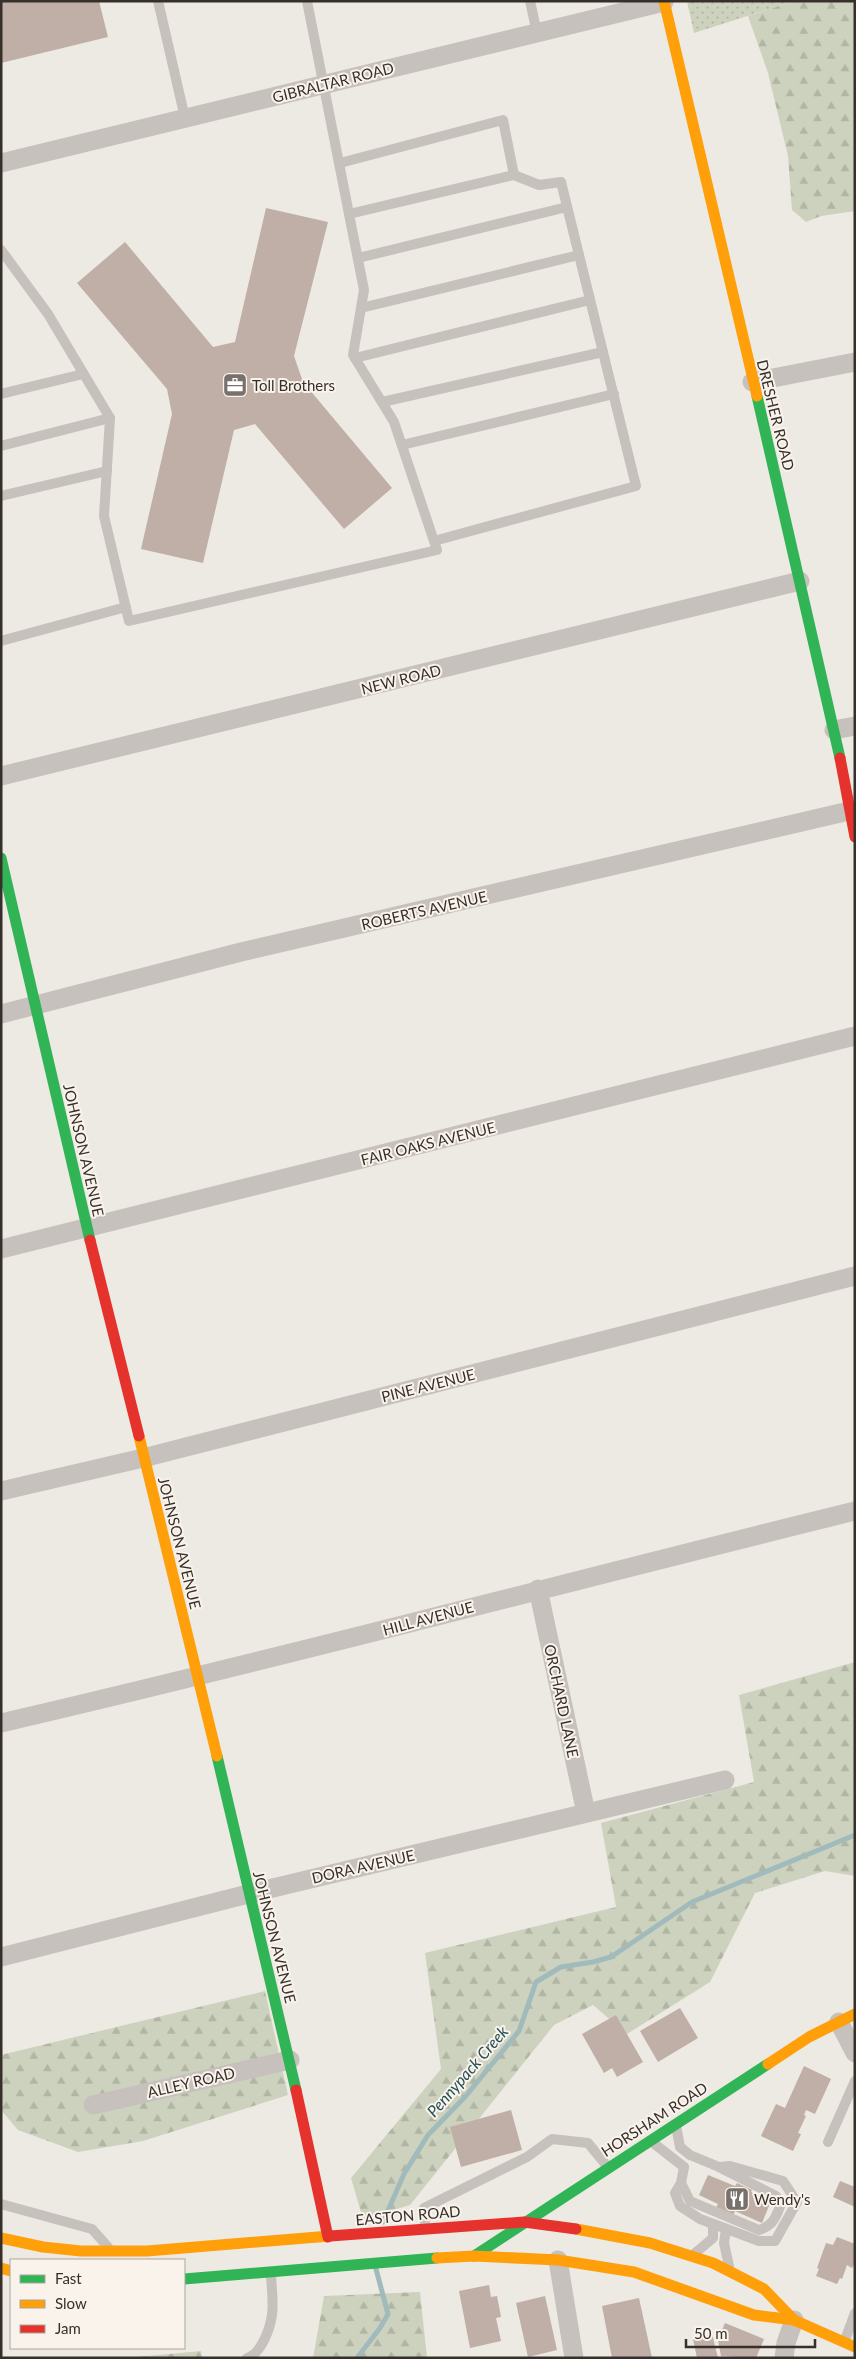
<svg xmlns="http://www.w3.org/2000/svg" width="856" height="2359" font-family="Lato,sans-serif">
<style>
.grass{fill:url(#grass-dots)}
.forest{fill:url(#forest-firs)}
.lines{fill:none;stroke-linecap:round;stroke-linejoin:round}
.stream{stroke:#a1bbbc;stroke-width:5}
.building{fill:#bfafa6}
.lane{stroke:#c6c1bc;stroke-width:10}
.street{stroke:#c6c1bc;stroke-width:19}
.fast{stroke:#30b455;stroke-width:11}
.slow{stroke:#ff9f0a;stroke-width:11}
.jam{stroke:#e5322d;stroke-width:11}
.labels{text-anchor:middle;dominant-baseline:central;stroke-width:4;stroke-linejoin:round;paint-order:stroke}
.street-label{font-size:15px;fill:#372f2a;stroke:#f9f3ec}
.poi-label{font-size:15px;fill:#372f2a;stroke:#f9f3ec;text-anchor:start}
.water-label{font-size:16px;font-style:italic;fill:#234f55;stroke:#f9f3ec}
</style>
<defs>
<pattern id="grass-dots" width="8" height="8" patternUnits="userSpaceOnUse" patternTransform="scale(1.25)"><rect width="8" height="8" fill="#cdd2be"/><path d="M2 2h.1M6 6h.1" fill="none" stroke="#b1b5a3" stroke-width="1.8" stroke-linecap="round"/></pattern>
<pattern id="forest-firs" width="22" height="20" patternUnits="userSpaceOnUse" patternTransform="scale(1.25)"><rect width="22" height="20" fill="#cdd2be"/><path d="M5 1l3.5 6h-7zM16 11l3.5 6h-7z" fill="#b1b5a3"/></pattern>
</defs>
<rect width="100%" height="100%" fill="#ede9e3"/>
<path class="grass" d="M687,1H795L694,33Z"/>
<g class="forest">
<path d="M795,1H855V211L821,216L806,222L792,210L788,156L768,73L748,16Z"/>
<path d="M855,1662V1876L825,1871L755,1893L710,1982L627,2034L593,2005L554,2025L410,2205L363,2219L351,2178L441,2069L425,1953L616,1907L601,1823L754,1782L739,1695Z"/>
<path d="M265,1991L288,2095L143,2141L78,2152L18,2130L1,2110V2055Z"/>
<path d="M420,2292L427,2358H313L324,2296Z"/>
<path d="M201,2351L202,2358H126Z"/>
</g>
<g class="lines">
<g class="stream">
<path d="M383,2222L404,2174L428,2135L465,2097L519,2031L536,1982L561,1967L593,1962L611,1957L692,1902L855,1835"/>
<path d="M357,2358L380,2328L388,2314L376,2269"/>
</g>
</g>
<g class="building">
<path d="M1,1H99L108,37L1,63Z"/>
<path d="M266,208L328,222L294,356L303,382L392,488L344,529L255,424L234,430L203,563L141,549L172,414L167,389L77,283L125,242L213,347L235,342Z"/>
<path d="M680,2008L698,2038L658,2062L640,2031Z"/>
<path d="M616,2015L643,2062L617,2077L612,2068L604,2073L582,2034Z"/>
<path d="M804,2066L831,2079L815,2114L806,2110L804,2115L806,2116L798,2133L801,2134L793,2151L761,2136L776,2104L785,2108Z"/>
<path d="M511,2110L522,2150L461,2167L450,2127Z"/>
<path d="M708,2175L735,2186L737,2183L752,2190L751,2192L771,2201L762,2223L735,2211L733,2216L715,2209L718,2204L699,2195Z"/>
<path d="M840,2181L855,2187V2207L833,2197Z"/>
<path d="M837,2237L855,2244V2262L852,2268L847,2265L842,2279L840,2278L837,2284L816,2276L819,2269L817,2268L826,2243L833,2245Z"/>
<path d="M489,2285L491,2297L497,2296L501,2317L496,2318L501,2341L470,2348L459,2291Z"/>
<path d="M545,2296L557,2350L528,2357L516,2303Z"/>
<path d="M639,2298L652,2358H612L602,2306Z"/>
<path d="M725,2323L764,2339L756,2358L721,2356L718,2340Z"/>
<path d="M712,2334L718,2358H697L693,2339Z"/>
</g>
<g class="lines">
<g class="lane">
<path d="M158,1L185,118"/>
<path d="M530,1L537,33"/>
<path d="M340,163L503,120L514,175L539,185L561,182L636,486L434,541"/>
<path d="M349,214L514,175"/>
<path d="M1,250L48,314L110,418L104,516L129,621L437,550L394,422L353,355L364,290L307,1"/>
<path d="M358,258L567,207"/>
<path d="M361,308L579,255"/>
<path d="M355,358L590,300"/>
<path d="M1,394L83,374"/>
<path d="M382,402L603,352"/>
<path d="M402,445L614,394"/>
<path d="M1,446L110,418"/>
<path d="M1,496L107,471"/>
<path d="M1,641L126,607"/>
<path d="M676,2126L680,2147L690,2155L719,2167L776,2196L781,2204C776,2217 773,2226 759,2230L690,2201L681,2183"/>
<path d="M652,2142L684,2167"/>
<path d="M828,2142L855,2081"/>
<path d="M684,2167L681,2183L675,2193L680,2206L700,2219L759,2241H775L797,2202L783,2181L730,2166L719,2167"/>
<path d="M1,2204L92,2229L108,2247"/>
<path d="M425,2227L424,2208L527,2157L552,2139L588,2143L607,2166"/>
<path d="M726,2229L724,2243L729,2266"/>
<path d="M694,2254L713,2238V2224"/>
<path d="M845,2340L855,2313"/>
<path d="M247,2358C261,2354 270,2329 272,2315C274,2302 271,2285 271,2272"/>
</g>
<g class="street">
<path d="M1,163L664,2"/>
<path d="M752,382L855,362"/>
<path d="M834,730L855,726"/>
<path d="M1,776L800,581"/>
<path d="M1,1014L241,952L849,811"/>
<path d="M1,1249L855,1036"/>
<path d="M1,1491L143,1458L855,1276"/>
<path d="M538,1589L586,1813"/>
<path d="M1,1723C287,1657 570,1581 855,1511"/>
<path d="M1,1957L248,1894L725,1780"/>
<path d="M839,2022L855,2053"/>
<path d="M93,2105L290,2060"/>
<path d="M558,2260L574,2358"/>
<path d="M784,2358L786,2343L794,2320"/>
</g>
<g class="fast">
<path d="M757,396L840,758"/>
<path d="M1,858L90,1240"/>
<path d="M217,1756L296,2090"/>
<path d="M474,2256L768,2064"/>
<path d="M184,2279L437,2258"/>
</g>
<g class="slow">
<path d="M664,1L757,396"/>
<path d="M139,1436L217,1756"/>
<path d="M768,2064L809,2037L855,2014"/>
<path d="M576,2229L650,2243L713,2263L764,2289L794,2320"/>
<path d="M1,2238L43,2247L81,2251H147L330,2236"/>
<path d="M437,2258L474,2256L558,2260L634,2272L754,2315L794,2320L855,2347"/>
<path d="M1,2268L11,2271"/>
</g>
<g class="jam">
<path d="M840,758L855,837"/>
<path d="M90,1240L139,1436"/>
<path d="M296,2090L328,2237"/>
<path d="M330,2236L524,2222L576,2229"/>
</g>
</g>
<defs>
<symbol id="office-square" viewBox="-11 -11 22 22"><rect x="-9" y="-9" width="18" height="18" rx="4" fill="#77706b" stroke="#f9f3ec"/><path d="M-6-3h4V-5.5h4V-3h4V5H-6ZM-1-4.5V-3h2v-1.5ZM-6 0V1H6V0Z" fill="#fff"/></symbol>
<symbol id="restaurant-square" viewBox="-11 -11 22 22"><rect x="-9" y="-9" width="18" height="18" rx="4" fill="#77706b" stroke="#f9f3ec"/><path d="M-5-6h1v4h1v-4h1v4h1v-4h1v5L-1.5 .5V6h-2V.5L-5-1ZM5-6V6H3V1.5H1.5Q1.5-4 5-6Z" fill="#fff"/></symbol>
</defs>
<g fill-rule="evenodd">
<use href="#office-square" x="221" y="371" width="28" height="28"/>
<use href="#restaurant-square" x="723" y="2185" width="28" height="28"/>
</g>
<g class="labels">
<g class="street-label">
<text transform="translate(333 82) rotate(-14)">GIBRALTAR ROAD</text>
<text transform="translate(776 415) rotate(76)">DRESHER ROAD</text>
<text transform="translate(401 679) rotate(-14)">NEW ROAD</text>
<text transform="translate(424 910) rotate(-13)">ROBERTS AVENUE</text>
<text transform="translate(428 1143) rotate(-14)">FAIR OAKS AVENUE</text>
<text transform="translate(84 1150) rotate(77)">JOHNSON AVENUE</text>
<text transform="translate(428 1385) rotate(-14)">PINE AVENUE</text>
<text transform="translate(180 1543) rotate(76)">JOHNSON AVENUE</text>
<text transform="translate(428 1618) rotate(-15)">HILL AVENUE</text>
<text transform="translate(562 1701) rotate(78)">ORCHARD LANE</text>
<text transform="translate(363 1866) rotate(-13)">DORA AVENUE</text>
<text transform="translate(275 1937) rotate(76)">JOHNSON AVENUE</text>
<text transform="translate(191 2082) rotate(-13)">ALLEY ROAD</text>
<text transform="translate(654 2119) rotate(-33)">HORSHAM ROAD</text>
<text transform="translate(408 2215) rotate(-5)">EASTON ROAD</text>
</g>
<g class="poi-label">
<text x="252" y="385">Toll Brothers</text>
<text x="754" y="2199">Wendy's</text>
</g>
<g class="water-label">
<text transform="translate(467 2071) rotate(-49)">Pennypack Creek</text>
</g>
</g>
<rect width="856" height="2359" fill="none" stroke="#372f2a" stroke-width="5"/>
<rect x="10" y="2259" width="175" height="90" fill="#f9f3ec" stroke="#aba59e"/>
<rect x="20" y="2275" width="25" height="8" fill="#30b455" stroke="#aba59e"/>
<text x="55" y="2284" font-size="15" fill="#372f2a">Fast</text>
<rect x="20" y="2300" width="25" height="8" fill="#ff9f0a" stroke="#aba59e"/>
<text x="55" y="2309" font-size="15" fill="#372f2a">Slow</text>
<rect x="20" y="2325" width="25" height="8" fill="#e5322d" stroke="#aba59e"/>
<text x="55" y="2334" font-size="15" fill="#372f2a">Jam</text>
<path d="M686 2339v8h129v-8" fill="none" stroke="#372f2a" stroke-width="2.5"/>
<text x="694" y="2339" font-size="15" fill="#372f2a" stroke="#f9f3ec" stroke-width="4" paint-order="stroke">50 m</text>
</svg>
